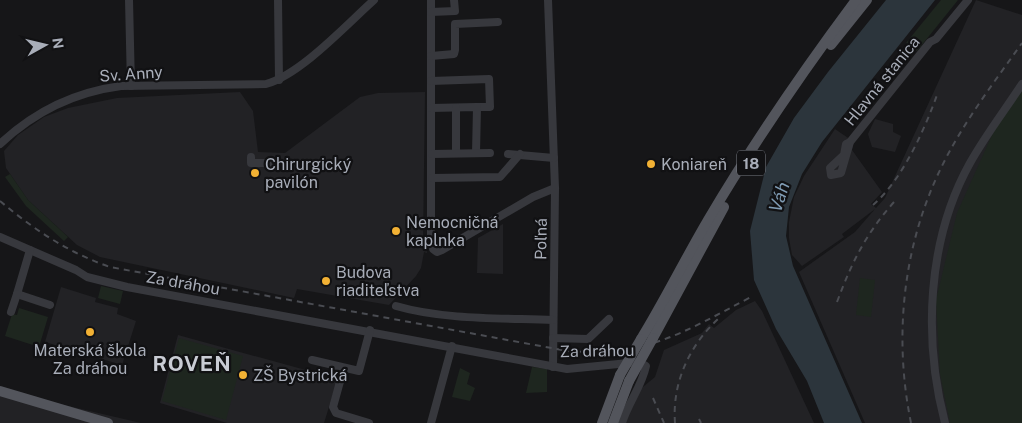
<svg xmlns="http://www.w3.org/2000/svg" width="1022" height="423" font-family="'Public Sans',sans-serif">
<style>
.built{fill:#222225}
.green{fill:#1e261f}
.water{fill:#2c353c}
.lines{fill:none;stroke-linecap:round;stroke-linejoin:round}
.minor-tunnel{stroke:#333438;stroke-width:8;stroke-dasharray:8 4;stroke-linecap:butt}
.minor{stroke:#37383d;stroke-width:8}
.major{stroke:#53555c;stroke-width:10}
.rail{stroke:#4a4c52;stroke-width:2;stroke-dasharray:6 5;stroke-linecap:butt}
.major-bridge{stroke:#53555c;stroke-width:10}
.poi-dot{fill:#f2b134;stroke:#111113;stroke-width:2}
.labels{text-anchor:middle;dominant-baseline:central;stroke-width:4.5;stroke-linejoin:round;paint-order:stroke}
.shield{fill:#111113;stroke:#7b7e86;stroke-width:1}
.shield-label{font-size:15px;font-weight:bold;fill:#a8adb8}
.street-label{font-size:16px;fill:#a8adb8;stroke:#111113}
.poi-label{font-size:16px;fill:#a8adb8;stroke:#111113;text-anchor:start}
.water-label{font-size:18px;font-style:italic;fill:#7f9bb3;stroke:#111113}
.district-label{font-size:21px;font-weight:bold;letter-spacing:1px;fill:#c9ccd4;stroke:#111113}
</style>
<rect width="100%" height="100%" fill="#161618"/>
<g class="built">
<path d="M976,0L1022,15V91L954,423H865L799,272L855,232L875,209L842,234L844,237L802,266L792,255L789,238V222L794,197L804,176L835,129L854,142L852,150L882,192L871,204L876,208L885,198Z"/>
<path d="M240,92L253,111L258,152L285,153L360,97L378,93L425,92L423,242L427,245V253L424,252L421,268L416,276L389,305L297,289L294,298L100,257L77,245L28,200L6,168L4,151L18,135L44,117L68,108L117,98Z"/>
<path d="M875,119L893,124V132L901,136L895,152L872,147L868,134Z"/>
<path d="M503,224V274L477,273L478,238Z"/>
<path d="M61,287L96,298L95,302L118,308L117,314L136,321L122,365L45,342Z"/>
<path d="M755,301L762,311L814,423H625L638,391L655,377L664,350L702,333L709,324L714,328L736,310Z"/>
<path d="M178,335L302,369L337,381L324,423H227L160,403Z"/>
<path d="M0,390L141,423H0Z"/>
</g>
<g class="green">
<path d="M941,0H958L917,51L906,43Z"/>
<path d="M1022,85V423H950L940,374L936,300L957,213L1001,115Z"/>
<path d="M10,174L28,200L68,237L64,241L26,206L5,177Z"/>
<path d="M860,278L875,280L871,317L856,315Z"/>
<path d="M101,286L123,291L120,304L98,298Z"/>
<path d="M19,308L48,317L39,347L5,336L12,314L17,315Z"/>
<path d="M179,338L243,356L226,420L162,401Z"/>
<path d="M532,367L547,369V392L526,393Z"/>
<path d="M460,368L470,373L467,384L475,388L470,401L452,397Z"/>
</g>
<path class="water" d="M886,0H935L822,142L802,174L789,207L786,236L793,266L862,423H824L807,381L776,329L754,280L750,231L766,167L794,118L828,72Z"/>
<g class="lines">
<path class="minor-tunnel" d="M269,163H289"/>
<g class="minor">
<path d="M129,0L131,86"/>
<path d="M278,0L279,80"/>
<path d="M431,0V242L433,249L437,252L442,250L533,197L555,188"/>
<path d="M548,0L555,188L553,367"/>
<path d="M431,12L455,11L454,0"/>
<path d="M431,56L454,54L455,50V24L498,22"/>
<path d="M431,81L489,79L490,107H477"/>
<path d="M431,108L477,107L476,153"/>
<path d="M850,142L841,173L831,175L830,168L844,155L846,144L850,142L930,42L936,39L968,0"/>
<path d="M0,144C34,112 75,92 121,86L266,84C301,74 346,25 374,0"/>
<path d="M456,153V108"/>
<path d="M432,154L490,153"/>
<path d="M508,154L554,158"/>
<path d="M251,157V163H269"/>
<path d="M289,163H302"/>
<path d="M432,178L500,177L520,154"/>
<path d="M0,237L76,270L87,277L127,287L567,369L639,362L646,366C642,386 628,403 622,423"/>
<path d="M30,250L17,294L50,305"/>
<path d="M396,306C444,320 503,318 553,320"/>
<path d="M11,312L17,294"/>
<path d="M553,338L588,339L609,319"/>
<path d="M312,360L359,371L370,330"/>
<path d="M341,378L333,407L336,413L369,423"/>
<path d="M431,423L452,346"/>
<path d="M945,423C923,339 927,240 970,163C985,136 1005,110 1022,84"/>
</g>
<g class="major">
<path d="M831,45L867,0"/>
<path d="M653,338L724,207"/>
<path d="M641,339C665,300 685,259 708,220C753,144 803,71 856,0"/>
<path d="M0,391L108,423"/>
<path d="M602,423L620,375"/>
<path d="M613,423L629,381"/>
</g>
<g class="rail">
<path d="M0,201C33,229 69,253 110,267L562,350C642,360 684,332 751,297"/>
<path d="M873,205C902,180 924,131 937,95"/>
<path d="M837,302C852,262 865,235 894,202"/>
<path d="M653,398L664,423"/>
<path d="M699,419L701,423"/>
<path d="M675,423C672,383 689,346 718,319"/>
<path d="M911,423C893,335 903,241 945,160C966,119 995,81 1022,43"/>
</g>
<g class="major-bridge">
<path d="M620,375L641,339"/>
<path d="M629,381L653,338"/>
</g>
</g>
<g class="poi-dot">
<circle cx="651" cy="164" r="5"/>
<circle cx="255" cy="173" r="5"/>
<circle cx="396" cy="231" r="5"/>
<circle cx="326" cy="281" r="5"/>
<circle cx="90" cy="332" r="5"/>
<circle cx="243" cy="375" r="5"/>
</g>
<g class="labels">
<rect class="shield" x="737" y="150.5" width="28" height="25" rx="4"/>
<g class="shield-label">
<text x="751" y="163">18</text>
</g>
<g class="street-label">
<text transform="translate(131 74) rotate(-4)">Sv. Anny</text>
<text transform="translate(882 81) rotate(-51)">Hlavná stanica</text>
<text transform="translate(541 239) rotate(-89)">Poľná</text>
<text transform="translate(183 283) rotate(10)">Za dráhou</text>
<text transform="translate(597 351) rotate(-1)">Za dráhou</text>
</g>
<g class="poi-label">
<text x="265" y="164">Chirurgický<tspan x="265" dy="18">pavilón</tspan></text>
<text x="661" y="164">Koniareň</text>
<text x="406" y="222">Nemocničná<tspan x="406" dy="18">kaplnka</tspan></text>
<text x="336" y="272">Budova<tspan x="336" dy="18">riaditeľstva</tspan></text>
<text x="90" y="350" text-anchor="middle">Materská škola<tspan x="90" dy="18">Za dráhou</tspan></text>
<text x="253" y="375">ZŠ Bystrická</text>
</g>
<g class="water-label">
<text transform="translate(779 197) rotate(-72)">Váh</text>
</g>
<g class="district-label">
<text x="192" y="363">ROVEŇ</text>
</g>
</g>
<g transform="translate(45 45) rotate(82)" stroke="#111113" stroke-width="4" paint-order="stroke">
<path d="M0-4L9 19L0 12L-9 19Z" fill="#a8adb8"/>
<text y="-8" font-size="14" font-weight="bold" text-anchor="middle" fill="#a8adb8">N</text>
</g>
</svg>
